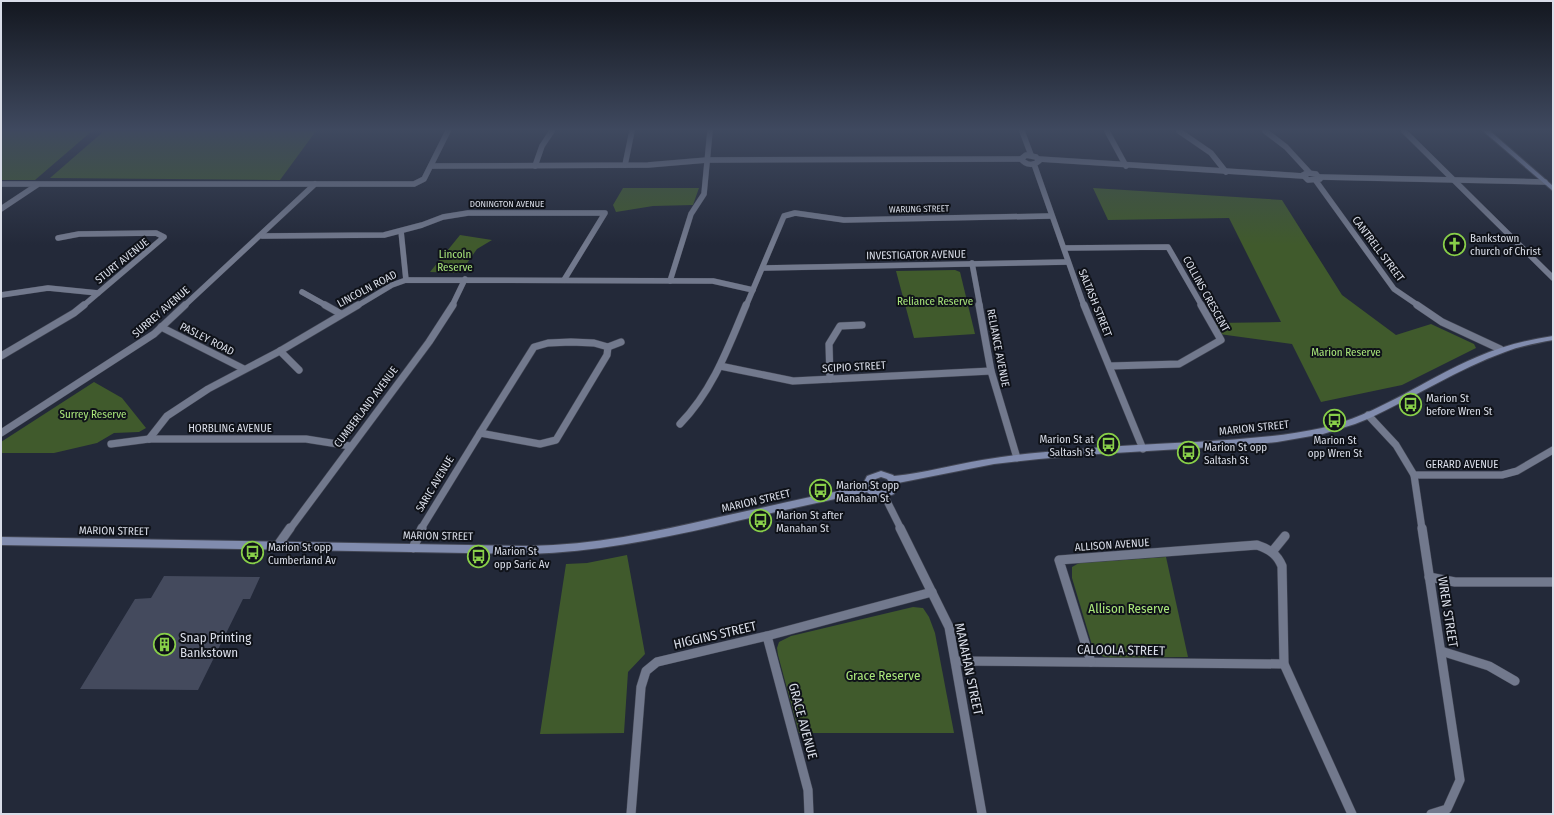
<svg xmlns="http://www.w3.org/2000/svg" width="1554" height="815" font-family="'Fira Sans Condensed',sans-serif">
<style>
.green{fill:#405a2c}
.building{fill:#444a5d}
.lines{fill:none;stroke-linecap:round;stroke-linejoin:round}
.minor-far2-casing{stroke:#424654;stroke-width:6}
.minor-far1-casing{stroke:#424654;stroke-width:8}
.minor-casing{stroke:#424654;stroke-width:10}
.secondary-casing{stroke:#424654;stroke-width:2}
.minor-far2{stroke:#72798d;stroke-width:5.5}
.minor-far1{stroke:#72798d;stroke-width:7}
.minor{stroke:#72798d;stroke-width:9}
.secondary{fill:#818cae;fill-rule:evenodd}
.labels{text-anchor:middle;dominant-baseline:central;stroke-width:4;stroke-linejoin:round;paint-order:stroke}
.far-street-label{font-size:9px;fill:#d9dde8;stroke:#0f1219}
.poi-label{font-size:11px;fill:#d9dde8;stroke:#0f1219;text-anchor:start}
.street-label{font-size:11px;fill:#d9dde8;stroke:#0f1219}
.park-label{font-size:11px;fill:#a9e67a;stroke:#0f1219}
.near-park-label{font-size:13px;fill:#a9e67a;stroke:#0f1219}
.near-street-label{font-size:13px;fill:#d9dde8;stroke:#0f1219}
.near-poi-label{font-size:13px;fill:#d9dde8;stroke:#0f1219;text-anchor:start}
</style>
<rect width="100%" height="100%" fill="#232939"/>
<g class="green">
<path d="M1,131H92L35,180H1Z"/>
<path d="M104,131H316L280,180L50,178Z"/>
<path d="M623,188H699L693,205L653,206L616,212L613,205Z"/>
<path d="M1093,188L1282,200L1342,295L1396,335L1431,324L1474,344L1476,348L1402,385L1321,402L1292,344L1219,334L1213,323L1281,322L1229,218L1108,220Z"/>
<path d="M460,235L492,240L477,249L460,273L430,272Z"/>
<path d="M955,270L960,272L975,334L914,338L896,271Z"/>
<path d="M94,382L122,398L146,428L139,432L114,433L97,443L54,453H1V442Z"/>
<path d="M627,555L645,654L628,672L624,733L540,734L566,564L587,563Z"/>
<path d="M1166,557L1188,657L1110,658C1101,657 1095,654 1092,645L1072,578V567L1079,563Z"/>
<path d="M913,607L923,608L929,617L935,633L954,733H799L778,655L777,648L779,642L791,636Z"/>
</g>
<path class="building" d="M164,576L260,577L250,599H243L198,690L80,689L135,599L151,598Z"/>
<g class="lines">
<defs>
<g id="minor-far2">
<path d="M1022,131L1031,155"/>
<path d="M1107,131L1126,166"/>
<path d="M1179,131L1211,153L1226,172"/>
<path d="M1265,131L1286,147L1309,172"/>
<path d="M1404,131L1553,278"/>
<path d="M1026,155L1036,157L1039,161C1033,166 1026,165 1021,159Z"/>
<path d="M1039,159L1303,176"/>
<path d="M1034,164L1084,306"/>
<path d="M625,165L632,131"/>
<path d="M431,166L648,165L707,160L1021,159"/>
<path d="M535,166L542,146L552,131"/>
<path d="M1307,173L1316,174L1320,179L1308,180L1303,175Z"/>
<path d="M1320,177L1545,182"/>
<path d="M1316,181L1394,289L1419,306"/>
<path d="M1,184H414L424,179L448,131"/>
<path d="M1,209L37,185"/>
<path d="M401,231L406,280"/>
<path d="M262,236L384,235L422,225L443,217L468,213H605L564,280"/>
<path d="M58,238L79,234L156,233L164,237L83,306"/>
<path d="M1064,248L1168,247L1202,306"/>
<path d="M972,263L980,306"/>
<path d="M764,268L1068,262"/>
<path d="M670,281L691,214L704,194L710,131"/>
<path d="M302,292L327,306"/>
<path d="M1,295L48,288L98,293"/>
<path d="M184,306L315,184"/>
<path d="M357,306L392,285L406,280L713,281L753,290"/>
<path d="M452,306L465,279"/>
<path d="M746,306L784,216L795,213L844,220L1050,216"/>
</g>
<g id="minor-far1">
<path d="M325,305L341,314"/>
<path d="M979,305L991,371L1017,458"/>
<path d="M1084,305L1143,449"/>
<path d="M1417,305L1442,322L1500,349"/>
<path d="M161,327L244,369"/>
<path d="M571,342L594,343L608,347L607,355L556,440L540,444L480,433L534,347L548,343Z"/>
<path d="M608,347L621,342"/>
<path d="M280,351L299,370"/>
<path d="M1,356L74,313L84,305"/>
<path d="M720,366L793,381L991,371"/>
<path d="M1110,366L1179,364L1221,340L1201,305"/>
<path d="M830,379L829,344L840,326L862,325"/>
<path d="M1368,415L1396,445L1414,475L1422,529"/>
<path d="M680,424C713,390 728,348 746,305"/>
<path d="M1,433L154,334L185,305"/>
<path d="M149,439L167,416L208,389L280,351L358,305"/>
<path d="M111,444L149,439H306L350,446"/>
<path d="M1414,475H1502L1517,471L1553,450"/>
<path d="M884,495L901,529"/>
<path d="M290,529L429,342L453,305"/>
<path d="M421,529L480,433"/>
</g>
<g id="minor">
<path d="M900,528L949,627L982,814"/>
<path d="M1422,528L1460,780L1447,809L1431,814"/>
<path d="M278,545L290,528"/>
<path d="M413,548L422,528"/>
<path d="M1272,552L1285,536"/>
<path d="M1429,577L1455,582H1553"/>
<path d="M767,636L808,790L809,814"/>
<path d="M1441,651L1489,666L1515,681"/>
<path d="M957,661L1284,664"/>
<path d="M1091,662L1059,560L1257,545C1269,549 1277,554 1282,566L1284,664L1352,814"/>
<path d="M631,814L641,687L646,671L657,662L767,636L932,592"/>
</g>
<g id="secondary">
<path d="M1483,131H1490L1553,186V191Z"/>
<path d="M1553,336V340C1537,343 1521,346 1505,352C1458,369 1415,397 1370,418L1355,424L1323,434L1277,442L1246,445L1098,454L1039,459L994,464L898,483L894,494C884,498 875,500 867,492C816,503 766,514 716,526C653,540 594,552 530,554L1,545V537L530,546C593,545 654,532 715,518C765,507 814,496 863,486V484L867,476L881,471L893,475L894,476C924,473 952,465 982,460C1011,455 1041,452 1070,450C1112,446 1154,444 1196,442C1239,439 1281,437 1322,428C1378,415 1425,379 1477,357C1502,346 1527,340 1553,336ZM881,477L887,479L890,483L887,489L880,491L874,489L871,484L873,480Z"/>
</g>
</defs>
<use href="#minor-far2" class="minor-far2-casing"/>
<use href="#minor-far1" class="minor-far1-casing"/>
<use href="#minor" class="minor-casing"/>
<use href="#secondary" class="secondary-casing"/>
<use href="#minor-far2" class="minor-far2"/>
<use href="#minor-far1" class="minor-far1"/>
<use href="#minor" class="minor"/>
<use href="#secondary" class="secondary"/>
</g>
<linearGradient id="sky" x2="0" y2="1"><stop stop-color="#13171f"/><stop offset="0.53" stop-color="#3f495f"/><stop offset="1" stop-color="#3f495f" stop-opacity="0"/></linearGradient>
<rect width="1554" height="245" fill="url(#sky)"/>
<defs>
<symbol id="church-ring" viewBox="-11 -11 22 22"><circle r="9.5" fill="#0f1219" stroke="#88cf49" stroke-width="1.5"/><path d="M-1.2-6h2.4v3.5h3.3v2.4h-3.3V6h-2.4V-.1h-3.3v-2.4h3.3Z" fill="#88cf49"/></symbol>
<symbol id="bus-ring" viewBox="-11 -11 22 22"><circle r="9.5" fill="#0f1219" stroke="#88cf49" stroke-width="1.5"/><path d="M-5-6H5V4H4V6H2V4H-2V6H-4V4H-5ZM-3.5-4V0h7V-4ZM-3.5 1.2v1.5H-2V1.2ZM2 1.2v1.5H3.5V1.2Z" fill="#88cf49"/></symbol>
<symbol id="building-ring" viewBox="-11 -11 22 22"><circle r="9.5" fill="#0f1219" stroke="#88cf49" stroke-width="1.5"/><path d="M-4-6H4V6H1V3H-1V6H-4ZM-2.5-4.3h1.7v1.8h-1.7ZM.8-4.3h1.7v1.8H.8ZM-2.5-1h1.7V.8h-1.7ZM.8-1h1.7V.8H.8Z" fill="#88cf49"/></symbol>
</defs>
<g fill-rule="evenodd">
<use href="#church-ring" x="1442" y="232" width="25" height="25"/>
<use href="#bus-ring" x="1398" y="392" width="25" height="25"/>
<use href="#bus-ring" x="1322" y="408" width="25" height="25"/>
<use href="#bus-ring" x="1096" y="432" width="25" height="25"/>
<use href="#bus-ring" x="1176" y="440" width="25" height="25"/>
<use href="#bus-ring" x="808" y="478" width="25" height="25"/>
<use href="#bus-ring" x="748" y="508" width="25" height="25"/>
<use href="#bus-ring" x="240" y="540" width="25" height="25"/>
<use href="#bus-ring" x="466" y="544" width="25" height="25"/>
<use href="#building-ring" x="152" y="632" width="25" height="25"/>
</g>
<g class="labels">
<g class="far-street-label">
<text x="507" y="204">DONINGTON AVENUE</text>
<text transform="translate(919 209) rotate(-1)">WARUNG STREET</text>
</g>
<g class="poi-label">
<text x="1470" y="238">Bankstown<tspan x="1470" dy="13">church of Christ</tspan></text>
<text x="1426" y="398">Marion St<tspan x="1426" dy="13">before Wren St</tspan></text>
<text x="1094" y="439" text-anchor="end">Marion St at<tspan x="1094" dy="13">Saltash St</tspan></text>
<text x="1335" y="440" text-anchor="middle">Marion St<tspan x="1335" dy="13">opp Wren St</tspan></text>
<text x="1204" y="447">Marion St opp<tspan x="1204" dy="13">Saltash St</tspan></text>
<text x="836" y="485">Marion St opp<tspan x="836" dy="13">Manahan St</tspan></text>
<text x="776" y="515">Marion St after<tspan x="776" dy="13">Manahan St</tspan></text>
<text x="268" y="547">Marion St opp<tspan x="268" dy="13">Cumberland Av</tspan></text>
<text x="494" y="551">Marion St<tspan x="494" dy="13">opp Saric Av</tspan></text>
</g>
<g class="street-label">
<text transform="translate(1378 249) rotate(53)">CANTRELL STREET</text>
<text transform="translate(916 255) rotate(-1)">INVESTIGATOR AVENUE</text>
<text transform="translate(122 261) rotate(-39)">STURT AVENUE</text>
<text transform="translate(367 289) rotate(-28)">LINCOLN ROAD</text>
<text transform="translate(1206 294) rotate(61)">COLLINS CRESCENT</text>
<text transform="translate(1095 303) rotate(68)">SALTASH STREET</text>
<text transform="translate(161 312) rotate(-41)">SURREY AVENUE</text>
<text transform="translate(207 339) rotate(27)">PASLEY ROAD</text>
<text transform="translate(998 348) rotate(79)">RELIANCE AVENUE</text>
<text transform="translate(854 367) rotate(-3)">SCIPIO STREET</text>
<text transform="translate(366 407) rotate(-53)">CUMBERLAND AVENUE</text>
<text x="230" y="428">HORBLING AVENUE</text>
<text transform="translate(1254 428) rotate(-6)">MARION STREET</text>
<text x="1462" y="464">GERARD AVENUE</text>
<text transform="translate(435 484) rotate(-59)">SARIC AVENUE</text>
<text transform="translate(756 501) rotate(-13)">MARION STREET</text>
<text transform="translate(114 531) rotate(1)">MARION STREET</text>
<text transform="translate(438 536) rotate(1)">MARION STREET</text>
<text transform="translate(1112 545) rotate(-4)">ALLISON AVENUE</text>
</g>
<g class="park-label">
<text x="455" y="254">Lincoln<tspan x="455" dy="13">Reserve</tspan></text>
<text x="935" y="301">Reliance Reserve</text>
<text x="1346" y="352">Marion Reserve</text>
<text x="93" y="414">Surrey Reserve</text>
</g>
<g class="near-park-label">
<text x="1129" y="608">Allison Reserve</text>
<text x="883" y="675">Grace Reserve</text>
</g>
<g class="near-street-label">
<text transform="translate(1448 612) rotate(81)">WREN STREET</text>
<text transform="translate(715 635) rotate(-13)">HIGGINS STREET</text>
<text transform="translate(1121 650) rotate(1)">CALOOLA STREET</text>
<text transform="translate(969 669) rotate(78)">MANAHAN STREET</text>
<text transform="translate(803 721) rotate(75)">GRACE AVENUE</text>
</g>
<g class="near-poi-label">
<text x="180" y="637">Snap Printing<tspan x="180" dy="15">Bankstown</tspan></text>
</g>
</g>
<rect width="1554" height="815" fill="none" stroke="#d9dde8" stroke-width="4"/>
</svg>
